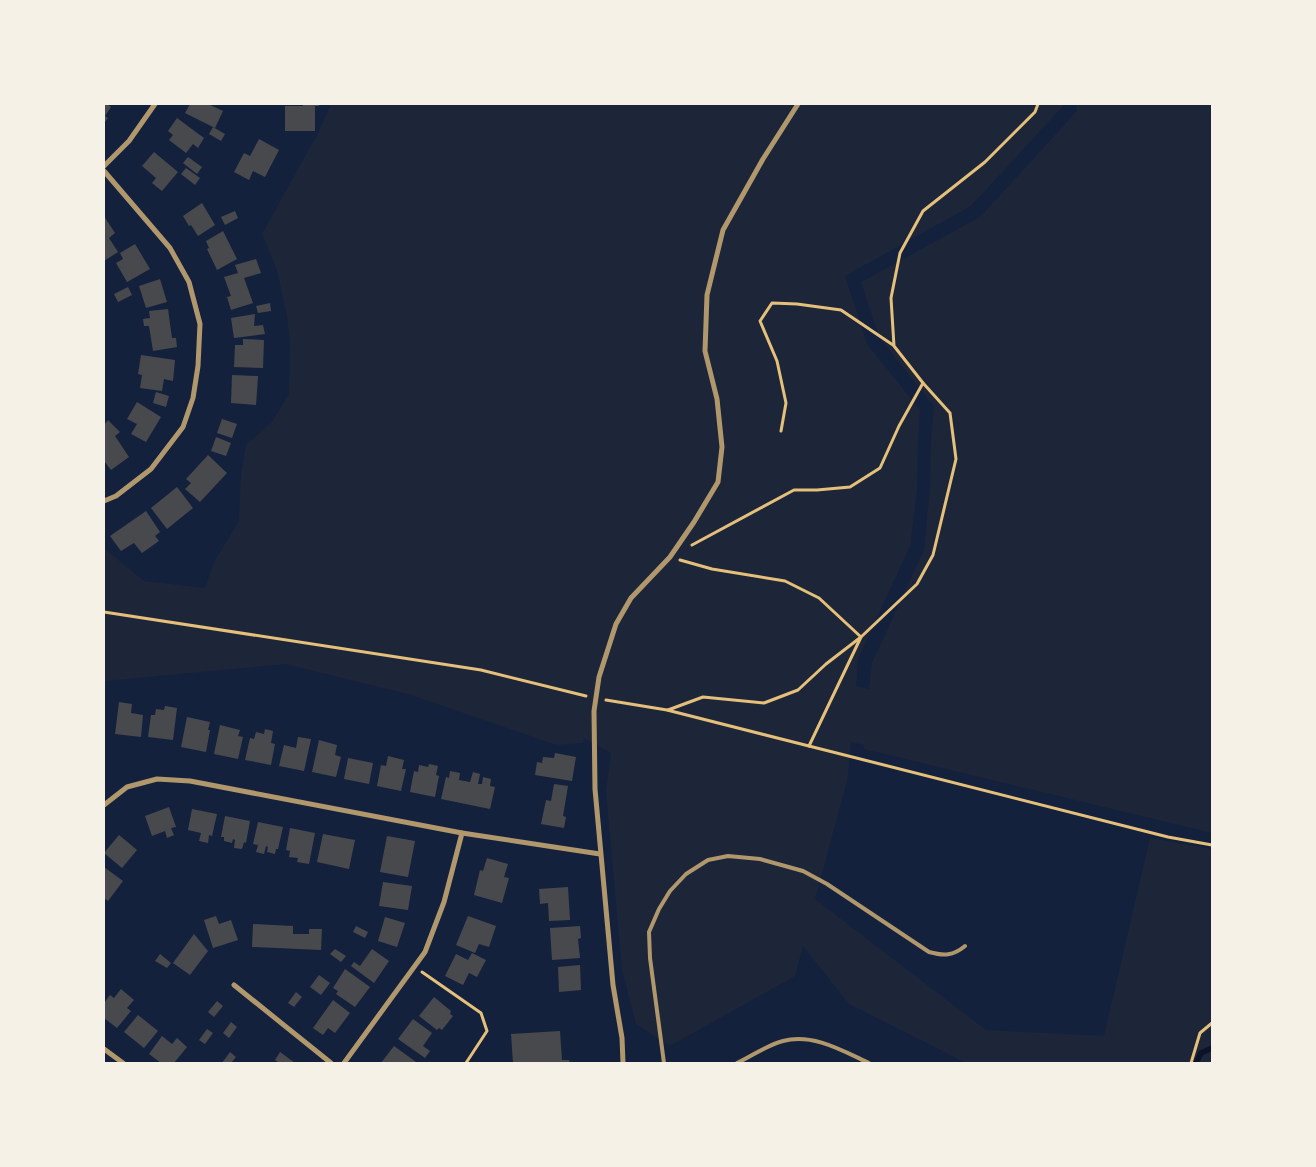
<svg xmlns="http://www.w3.org/2000/svg" width="1316" height="1167" font-family="'Public Sans',sans-serif">
<style>
.green{fill:#1d2539}
.lines{fill:none;stroke-linecap:round;stroke-linejoin:round}
.stream{stroke:#0b132b;stroke-width:5.5}
.building{fill:#48494c}
.path{stroke:#e5c07b;stroke-width:3}
.service{stroke:#b1986c;stroke-width:4}
.minor{stroke:#b1986c;stroke-width:5}
</style>
<rect width="100%" height="100%" fill="#14213d"/>
<path class="green" d="M331,104H1062L1063,106L971,206L845,276L867,344L920,410L918,438L917,490L910,546L858,659L856,686L869,689L872,663L924,550L930,490L931,439L934,406L879,337L861,282L980,217L1077,111L1076,104H1212V833L864,749V745L851,742L847,781L815,899L986,1030L1104,1036L1150,838L1212,849V1063H966L849,1004L803,946L795,976L670,1046L636,1024L622,970L606,791L611,753L584,738L583,743L557,745L408,694L285,664L105,681L104,678V548L144,581L205,588L214,562L239,521L241,474L246,445L272,422L289,394L290,343L287,316L277,270L262,234L318,133Z"/>
<g class="lines">
<path class="stream" d="M1196,1063L1201,1053L1212,1048"/>
</g>
<g class="building">
<path d="M104,104H107L111,107L105,116L108,118L104,123Z"/>
<path d="M190,104H208L223,111L215,128L185,113Z"/>
<path d="M303,104H319V106H315V131H285V106H303Z"/>
<path d="M177,118L204,138L198,148L193,144L186,153L169,140L173,135L168,131Z"/>
<path d="M213,127L225,134L221,141L209,134Z"/>
<path d="M259,139L279,150L265,177L253,171L249,180L234,172L244,153L250,156Z"/>
<path d="M154,152L178,172L162,191L152,183L156,178L142,166Z"/>
<path d="M188,157L202,167L197,174L183,163Z"/>
<path d="M186,168L200,178L195,185L181,174Z"/>
<path d="M202,203L215,225L198,236L191,225L189,226L183,216Z"/>
<path d="M235,211L238,218L225,225L221,217Z"/>
<path d="M104,216L115,233L109,238L118,252L104,261Z"/>
<path d="M223,231L237,259L217,270L207,249L209,248L206,241Z"/>
<path d="M135,244L150,269L127,282L116,263L123,259L120,253Z"/>
<path d="M256,259L261,273L244,278L253,303L231,310L227,297L231,296L224,277L238,273L235,265Z"/>
<path d="M160,279L167,302L146,308L139,286Z"/>
<path d="M128,287L132,295L118,302L114,294Z"/>
<path d="M270,303L271,311L258,313L256,306Z"/>
<path d="M168,309L172,338H176L177,347L153,351L149,326H144L143,319L150,318L149,311Z"/>
<path d="M255,314L254,326L263,325L265,334L234,338L231,318Z"/>
<path d="M243,339L264,340L263,368L234,367L235,345H243Z"/>
<path d="M141,355L175,360L173,381L164,379L162,391L140,388L142,375L138,374Z"/>
<path d="M232,375L258,376L256,405L231,403Z"/>
<path d="M156,392L169,396L166,407L153,403Z"/>
<path d="M137,402L161,417L146,442L131,434L137,424L127,419Z"/>
<path d="M222,419L237,424L232,438L217,433Z"/>
<path d="M108,420L120,432L115,436L129,457L111,470L104,461V425Z"/>
<path d="M216,437L231,443L226,456L211,451Z"/>
<path d="M208,455L227,473L200,502L185,489L191,483L186,479Z"/>
<path d="M177,487L193,508L167,529L151,508Z"/>
<path d="M146,511L160,532L155,536L159,541L142,553L134,543L121,551L110,536Z"/>
<path d="M119,702L132,704L131,713L143,715L141,737L115,734Z"/>
<path d="M165,706L177,708L173,740L148,737L151,715H155L156,709L164,710Z"/>
<path d="M187,717L210,722L208,730H210L206,752L181,747Z"/>
<path d="M220,725L240,730L238,736L243,737L238,759L214,754Z"/>
<path d="M265,729L273,731L271,743L275,744L271,765L245,760L250,738L254,739L256,732L264,734Z"/>
<path d="M298,737L311,739L304,771L279,766L284,745L296,748Z"/>
<path d="M319,740L337,745L335,755L341,757L336,777L312,772Z"/>
<path d="M555,753L576,757L572,781L535,775L537,762L542,763L543,757L554,758Z"/>
<path d="M388,756L404,760L402,769H406L401,791L377,786L381,765L386,766Z"/>
<path d="M348,758L373,763L369,784L344,779Z"/>
<path d="M429,764L438,766L436,775L439,776L435,797L410,792L414,771L418,772L419,765L428,767Z"/>
<path d="M450,771L460,773L459,780L470,782L473,772L480,774L478,784H482L483,777L491,779L490,786L495,787L490,809L441,799L446,777L449,778Z"/>
<path d="M554,784L568,786L563,816L566,817L564,828L541,824L546,800L551,801Z"/>
<path d="M169,807L176,827L171,828L174,835L167,838L165,831L152,836L145,816Z"/>
<path d="M192,809L217,814L212,836L209,835L208,843L199,841L201,833L188,830Z"/>
<path d="M225,816L250,821L246,843L244,842L242,849L234,848L235,840L233,839L232,843L224,841V837H221Z"/>
<path d="M258,822L283,827L278,849H276L275,854L267,852L268,847L266,846L264,854L256,852L258,845L253,844Z"/>
<path d="M290,828L315,833L309,864L297,862L298,858L289,857L290,851L286,850Z"/>
<path d="M323,834L355,840L349,869L317,862Z"/>
<path d="M119,835L137,850L122,868L104,853Z"/>
<path d="M387,836L415,841L408,877L380,872Z"/>
<path d="M487,858L508,864L504,877L509,878L502,903L474,895L480,870L483,871Z"/>
<path d="M104,867L123,881L108,901L104,898Z"/>
<path d="M383,882L412,886L408,910L379,906Z"/>
<path d="M568,887L570,920L549,921L548,903L540,904L539,889Z"/>
<path d="M216,916L219,924L231,920L238,940L213,948L204,920Z"/>
<path d="M468,916L496,926L489,947L479,944L475,953L456,945Z"/>
<path d="M385,917L405,923L397,947L378,941Z"/>
<path d="M253,924L293,926V934H309V929H322L321,950L252,947Z"/>
<path d="M356,926L368,932L365,938L353,932Z"/>
<path d="M580,926L581,938L578,939L580,958L552,960L550,928Z"/>
<path d="M194,934L208,951L190,975L173,963Z"/>
<path d="M335,949L346,956L341,962L330,954Z"/>
<path d="M372,949L389,961L374,983L351,966L354,962L360,966Z"/>
<path d="M472,953L486,960L477,977L469,973L463,985L445,976L456,954L468,960Z"/>
<path d="M160,954L171,963L167,968L155,961Z"/>
<path d="M580,965L581,990L559,992L558,967Z"/>
<path d="M345,969L370,987L355,1007L336,994L338,991L333,988Z"/>
<path d="M319,975L330,983L321,995L310,987Z"/>
<path d="M121,989L134,1000L127,1008L131,1011L117,1028L104,1018V1003L110,995L114,998Z"/>
<path d="M296,992L302,997L294,1007L288,1003Z"/>
<path d="M434,997L451,1011L450,1014L453,1016L442,1030L439,1028L437,1030L419,1016Z"/>
<path d="M333,1000L350,1013L335,1033L328,1028L323,1035L313,1028Z"/>
<path d="M217,1001L223,1006L214,1017L208,1012Z"/>
<path d="M138,1015L158,1031L144,1048L124,1032Z"/>
<path d="M413,1019L432,1033L423,1046L430,1051L425,1058L398,1039Z"/>
<path d="M231,1022L237,1027L229,1038L223,1033Z"/>
<path d="M207,1029L213,1033L205,1044L199,1040Z"/>
<path d="M560,1031L562,1060H569L570,1063H513L511,1034Z"/>
<path d="M162,1036L172,1044L177,1038L187,1047L174,1063H161L149,1054Z"/>
<path d="M394,1046L416,1062L414,1063H381Z"/>
<path d="M230,1052L236,1057L231,1063H222Z"/>
<path d="M280,1052L295,1063H279L275,1060Z"/>
</g>
<g class="lines">
<g class="path">
<path d="M781,431L786,403L777,361L760,321L772,303L797,304L841,310L893,345"/>
<path d="M692,545L794,490H817L850,487L880,468L899,426L923,383"/>
<path d="M680,560L712,569L785,581L819,598L861,637L809,746"/>
<path d="M104,612L481,670L586,696"/>
<path d="M606,700L667,710L1168,837L1212,845"/>
<path d="M668,710L703,697L764,703L798,690L826,664L861,637L917,584L933,555L956,459L950,413L923,383L894,346L891,298L900,253L923,211L985,162L1035,112L1038,104"/>
<path d="M422,972L481,1013L487,1031L466,1063"/>
<path d="M1191,1063L1200,1033L1212,1023"/>
</g>
<g class="service">
<path d="M664,1063L650,958L649,932L659,909L670,891L686,874L708,860L728,856L760,859L803,871L827,884L929,952C944,956 953,956 965,946"/>
<path d="M737,1063C752,1056 767,1045 783,1041C813,1033 843,1051 869,1063"/>
</g>
<g class="minor">
<path d="M104,166L129,141L155,104"/>
<path d="M104,171L170,248L189,282L200,324L198,366L193,398L183,427L151,469L116,496L104,501"/>
<path d="M104,805L127,787L157,779L190,781L462,833L600,854"/>
<path d="M234,985L331,1063"/>
<path d="M104,1049L123,1063"/>
<path d="M344,1063L425,952L444,902L462,833"/>
<path d="M623,1063L622,1038L613,985L595,789L594,711L599,677L616,624L631,598L670,557L694,522L718,482L722,447L717,399L705,351L707,295L723,230L763,159L798,104"/>
</g>
</g>
<rect width="1316" height="1167" fill="none" stroke="#f6f1e7" stroke-width="210"/>
</svg>
